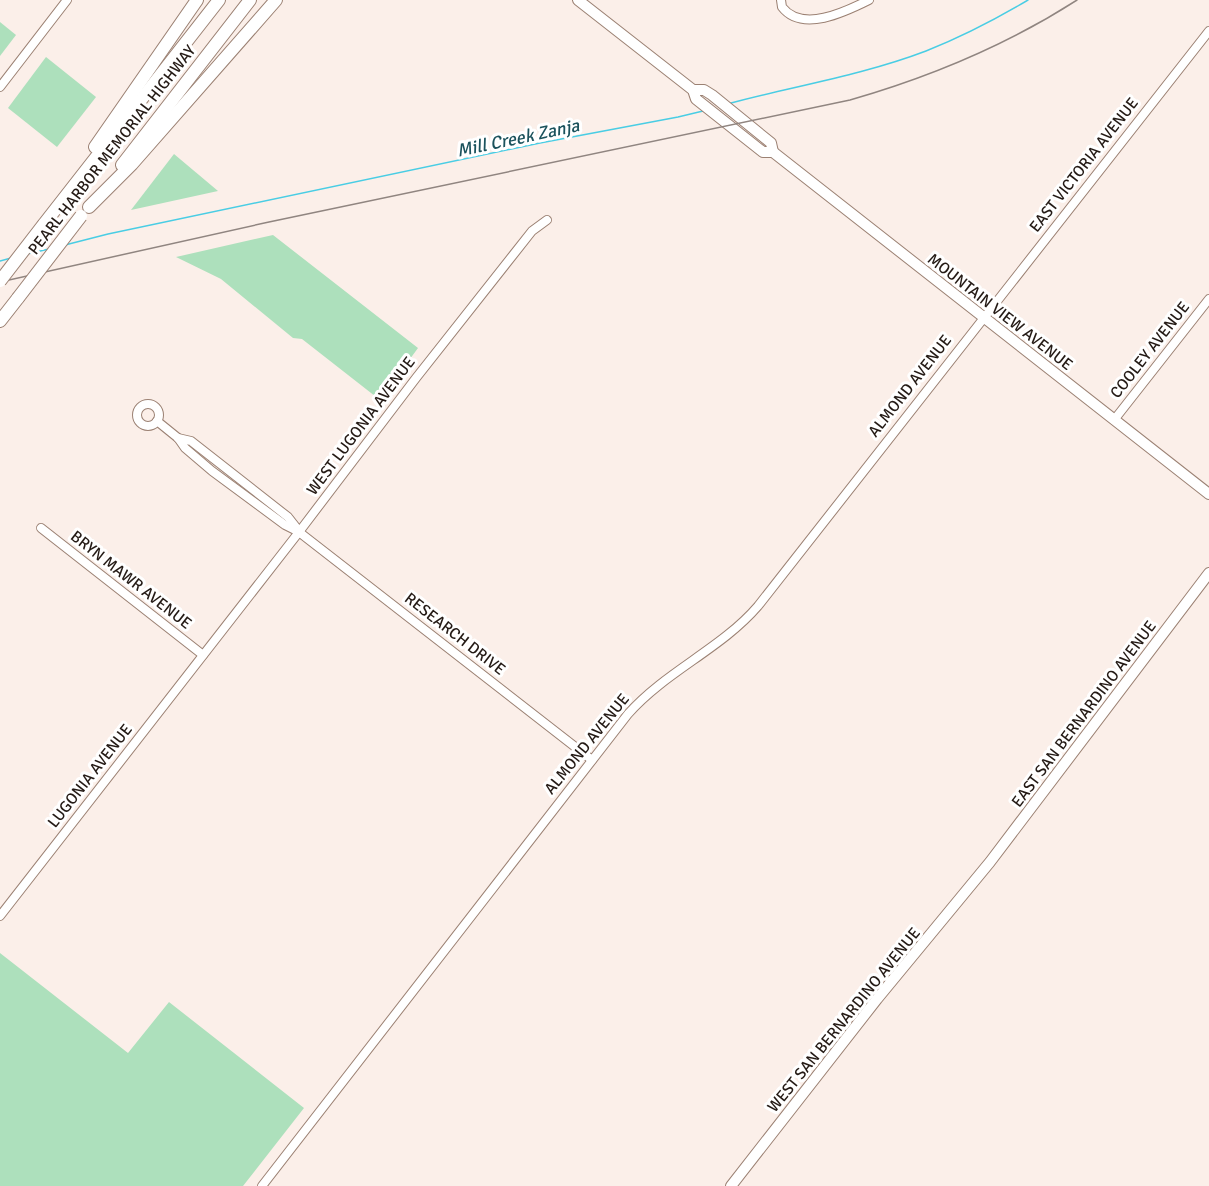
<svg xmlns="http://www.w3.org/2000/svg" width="1209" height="1186" font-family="Signika,sans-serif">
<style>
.green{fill:#ade0bc}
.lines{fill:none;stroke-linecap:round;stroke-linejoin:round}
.stream{stroke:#49cde4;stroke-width:1.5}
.minor-casing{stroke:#9b8173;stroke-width:10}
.major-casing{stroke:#9b8173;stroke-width:12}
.highway-casing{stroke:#9b8173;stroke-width:14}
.minor{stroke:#fff;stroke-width:8}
.major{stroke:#fff;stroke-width:10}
.highway{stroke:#fff;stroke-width:12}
.rail{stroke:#908580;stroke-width:1.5}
.highway-bridge-casing{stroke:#9b8173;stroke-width:14;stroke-linecap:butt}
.highway-bridge{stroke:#fff;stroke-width:12}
.labels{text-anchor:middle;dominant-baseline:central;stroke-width:6;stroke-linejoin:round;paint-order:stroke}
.street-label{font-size:16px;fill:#241a15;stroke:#fff}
.water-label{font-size:18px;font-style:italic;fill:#1b525c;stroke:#fff}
</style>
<rect width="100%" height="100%" fill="#fbefe9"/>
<g class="green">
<path d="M0,22L16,35L0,56Z"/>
<path d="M46,57L96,97L57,147L8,108Z"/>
<path d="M174,154L218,191L131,210Z"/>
<path d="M273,235L418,348L380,400L302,339L293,338L221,279L176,257Z"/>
<path d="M0,953L128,1053L169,1002L304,1108L243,1186H0Z"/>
</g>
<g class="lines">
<g class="stream">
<path d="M731,103C795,86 863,75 926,51C961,37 996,19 1028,0"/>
<path d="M65,245L108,234L540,143L678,117L703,111"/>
<path d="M27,254L49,249"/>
<path d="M0,261L11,258"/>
</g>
<defs>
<g id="minor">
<path d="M781,0L782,7C802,33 845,12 869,0"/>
<path d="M0,87L67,0"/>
<circle cx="148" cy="415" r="11"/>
<path d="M1114,420L1209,299"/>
<path d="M157,421L178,438L185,448L212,471L285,525L299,532L592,760"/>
<path d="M178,438L191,441L288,517L299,531"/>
<path d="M41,528L203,655"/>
<path d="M0,916L299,532L416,378L532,231L547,220"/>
<path d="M262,1186L628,714C666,671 721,649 758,606L1209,31"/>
</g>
<g id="major">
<path d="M578,0L693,90L696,99L763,152H773L1209,494"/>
<path d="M693,90H704L712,95L771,143L773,152"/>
<path d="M731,1186L877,999L990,862L1209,573"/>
</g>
<g id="highway">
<path d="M95,147L197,0"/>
<path d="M122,165L250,0"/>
<path d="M89,207L132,164L276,0"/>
<path d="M44,224L219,0"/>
<path d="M0,321L18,298"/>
</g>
</defs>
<use href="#minor" class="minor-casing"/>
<use href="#major" class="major-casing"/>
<use href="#highway" class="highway-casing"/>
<use href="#minor" class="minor"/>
<use href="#major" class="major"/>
<use href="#highway" class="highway"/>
<path class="rail" d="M0,282L269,222L850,100C930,77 1007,45 1077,0"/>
<defs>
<g id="highway-bridge">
<path d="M0,281L44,224"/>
<path d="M18,298L81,216"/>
</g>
</defs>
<use href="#highway-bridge" class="highway-bridge-casing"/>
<use href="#highway-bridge" class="highway-bridge"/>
</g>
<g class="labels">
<g class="street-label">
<text transform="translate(112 150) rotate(-52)">PEARL HARBOR MEMORIAL HIGHWAY</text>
<text transform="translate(1084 165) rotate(-52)">EAST VICTORIA AVENUE</text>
<text transform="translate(1000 312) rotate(38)">MOUNTAIN VIEW AVENUE</text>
<text transform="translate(1150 350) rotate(-52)">COOLEY AVENUE</text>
<text transform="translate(910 386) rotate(-52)">ALMOND AVENUE</text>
<text transform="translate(361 426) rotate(-53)">WEST LUGONIA AVENUE</text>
<text transform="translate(131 580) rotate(38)">BRYN MAWR AVENUE</text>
<text transform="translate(455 634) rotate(38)">RESEARCH DRIVE</text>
<text transform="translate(1084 714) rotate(-53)">EAST SAN BERNARDINO AVENUE</text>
<text transform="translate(587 744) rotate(-51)">ALMOND AVENUE</text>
<text transform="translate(90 776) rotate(-52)">LUGONIA AVENUE</text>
<text transform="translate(844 1020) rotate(-51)">WEST SAN BERNARDINO AVENUE</text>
</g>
<g class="water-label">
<text transform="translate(518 138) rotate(-12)">Mill Creek Zanja</text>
</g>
</g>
</svg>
